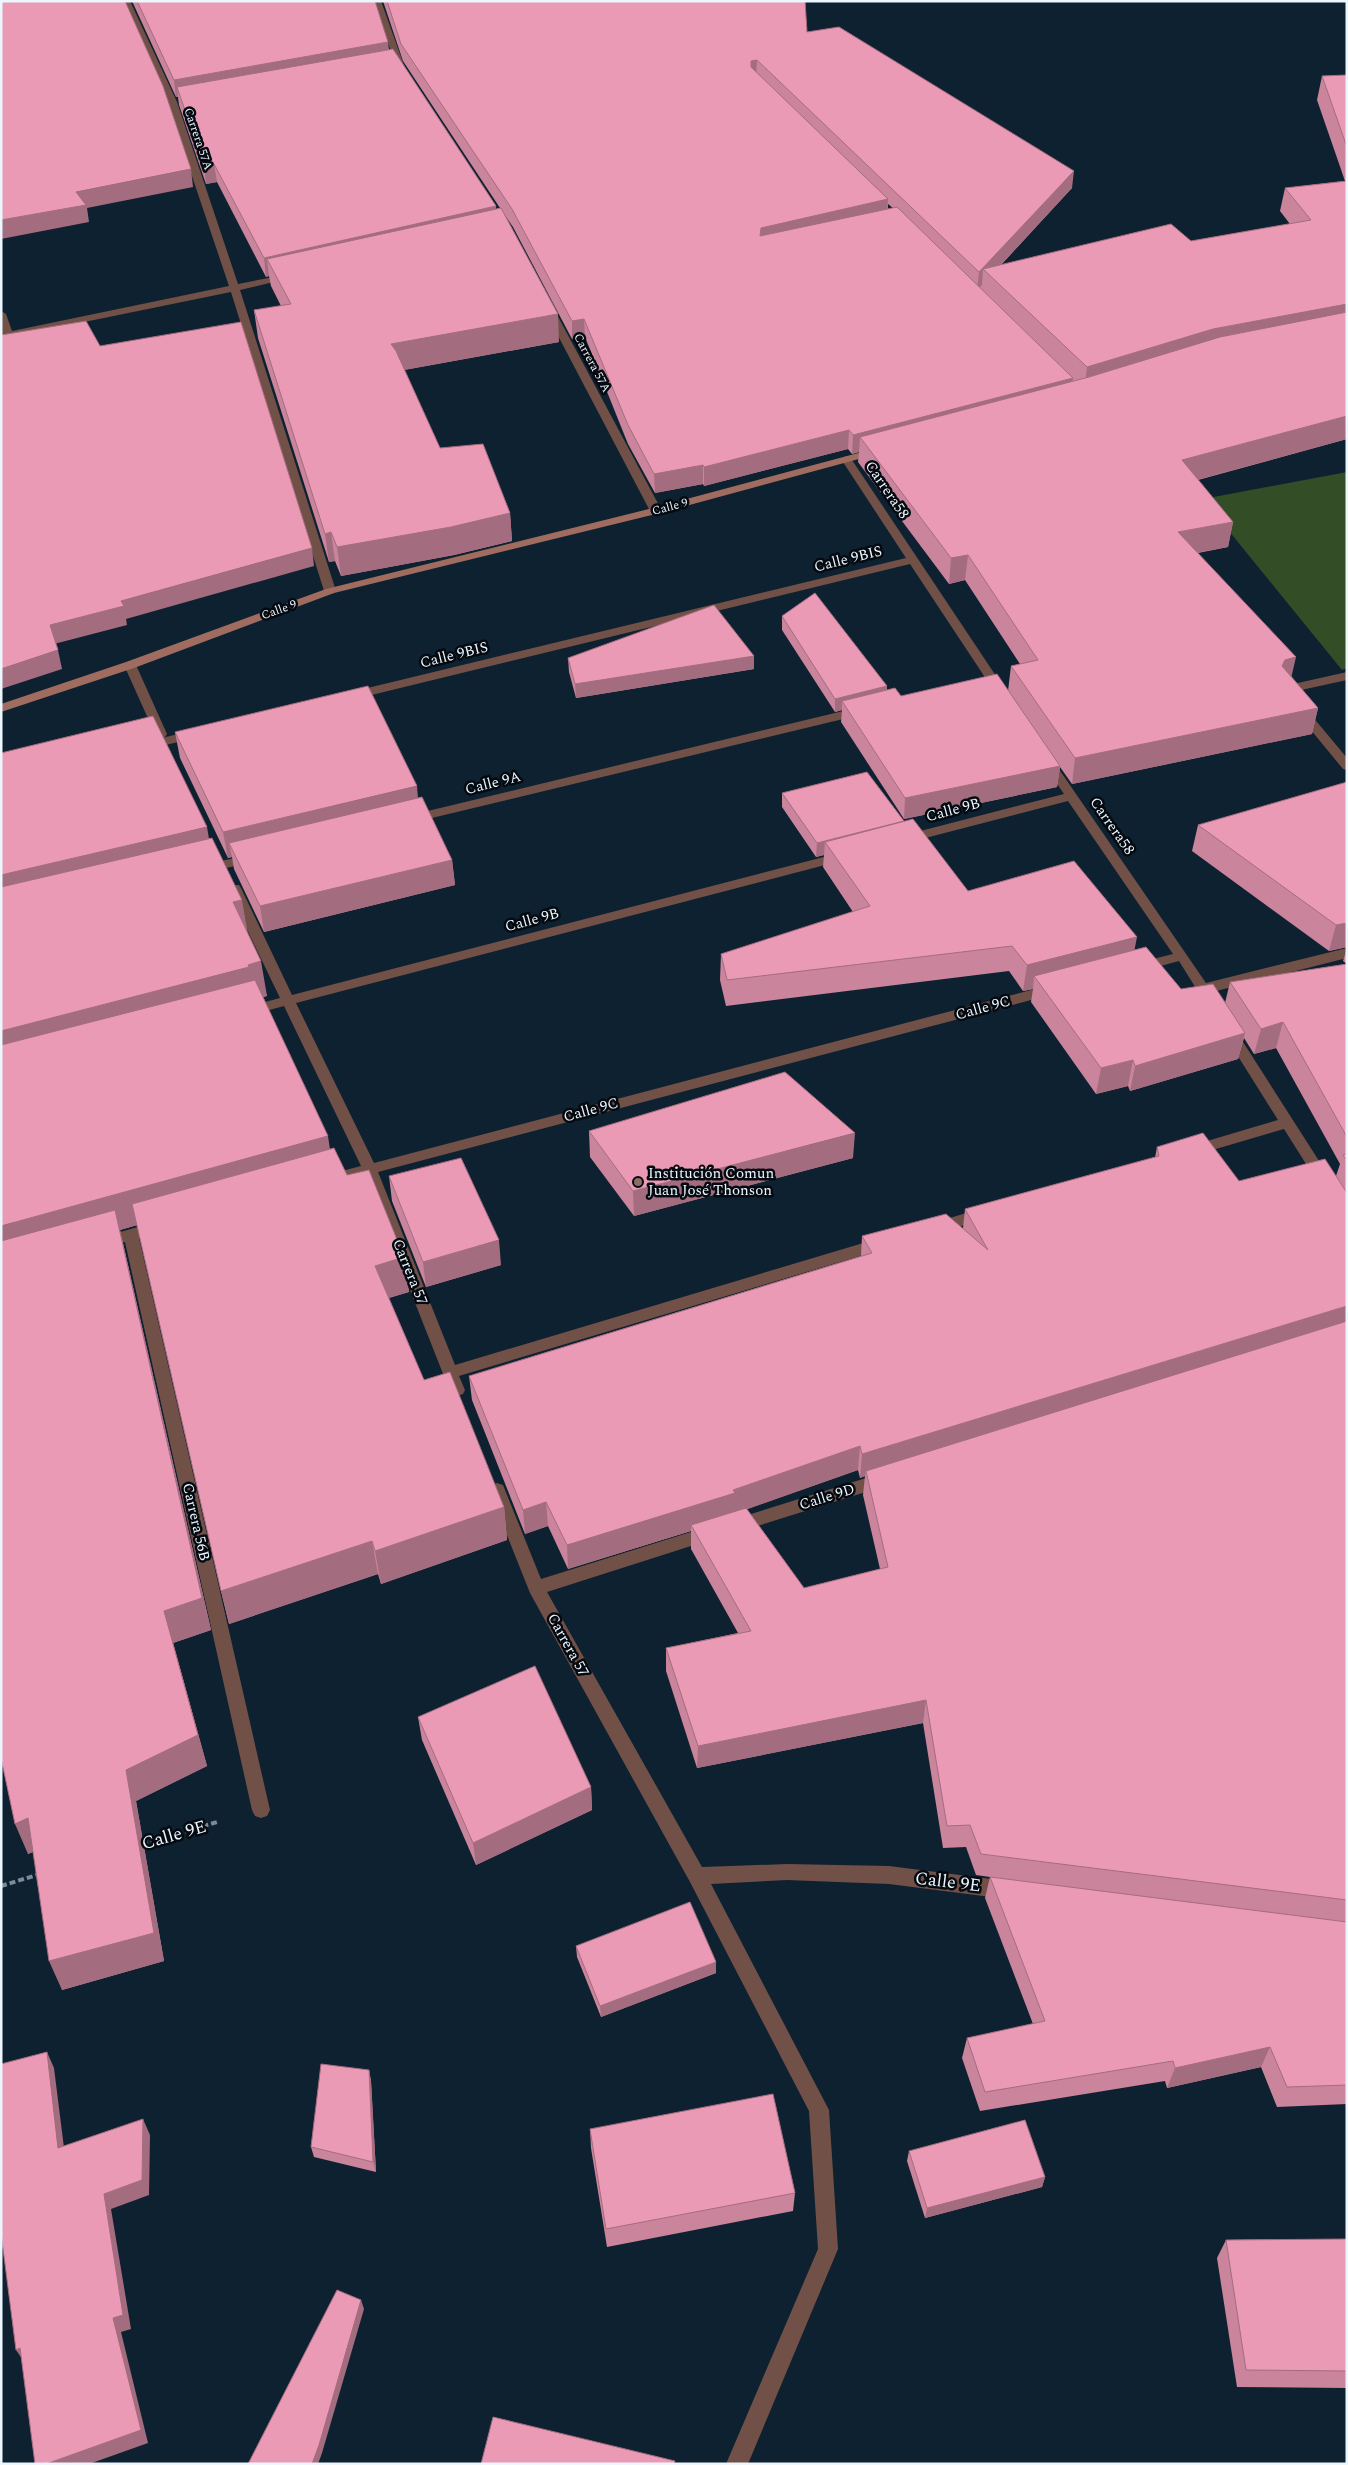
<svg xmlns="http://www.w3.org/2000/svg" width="1348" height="2465" font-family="Spectral,serif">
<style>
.green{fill:#334d26}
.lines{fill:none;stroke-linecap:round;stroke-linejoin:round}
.path{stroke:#7d8b97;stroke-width:4;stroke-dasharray:6 3;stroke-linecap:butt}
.street{fill:#715048;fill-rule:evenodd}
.secondary{fill:#9f6c5f;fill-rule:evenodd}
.wall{fill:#ca849c;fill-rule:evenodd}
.shaded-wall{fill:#a46c7f}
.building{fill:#eb9ab5;stroke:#a46c7f}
.education-dot{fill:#8d6e63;stroke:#040a10;stroke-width:2}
.labels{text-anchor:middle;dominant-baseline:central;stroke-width:5;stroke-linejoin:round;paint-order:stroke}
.far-street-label{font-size:12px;fill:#ecf6ff;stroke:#040a10}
.street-label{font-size:15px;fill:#ecf6ff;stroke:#040a10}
.poi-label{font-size:15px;fill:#ecf6ff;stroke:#040a10;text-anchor:start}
.near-street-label{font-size:18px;fill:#ecf6ff;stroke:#040a10}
</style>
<rect width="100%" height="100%" fill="#0e2130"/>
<path class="green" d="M1347,472V668L1342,670L1203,499Z"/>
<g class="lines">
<g class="path">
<path d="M142,1844L217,1822"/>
<path d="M1,1886L40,1874"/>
</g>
<g class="street">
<path d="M122,1H130L177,102L238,284L289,274L294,277L240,290L336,591L334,593L330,594L324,591L231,292L1,339V311L6,314L12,331L229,286L167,102Z"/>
<path d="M373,1H381L405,68L404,70L397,68Z"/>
<path d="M549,306L554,309L662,511L660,513H652L650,511L544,309Z"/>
<path d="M846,456L850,457L1006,691L1004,694H996L910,564L351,700L345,696L351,692L906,558L841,459Z"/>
<path d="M130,661L136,665L167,734L165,737H157L155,734L124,665Z"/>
<path d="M1347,672V680L1292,692L1347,758V770L1343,769L1278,690L1280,687Z"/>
<path d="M860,707L864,708L866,711L864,714L411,823L405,819L411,815Z"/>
<path d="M195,730L199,731L201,734L199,737L149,749L143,745L145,742Z"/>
<path d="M1048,758L1052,759L1206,983L1347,948V958L1212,992L1219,1003L1212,1008L1207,1006L1179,961L1138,972L1133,970L1131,967L1133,964L1173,954L1068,801L906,843L900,839L901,836L1064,794L1042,762Z"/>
<path d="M843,852L848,853L850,856L848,859L296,1003L374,1163L1050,985L1057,990L1050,995L378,1172L455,1365L880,1238L885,1240L888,1244L885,1248L880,1250L459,1376L465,1390L463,1394L457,1396L451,1394L365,1176L328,1185L323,1184L321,1180L323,1176L361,1166L284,1006L248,1016L241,1011L243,1008L280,998L227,888L229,885H239L241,888L292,995Z"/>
<path d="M252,854L257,855L259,858L257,861L204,873L197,869L199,866Z"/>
<path d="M1231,1029L1236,1031L1328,1175L1330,1179L1328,1183H1318L1284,1129L1192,1156L1187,1155L1185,1151L1187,1147L1278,1120L1224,1034Z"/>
<path d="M983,1208L988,1210L990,1214L988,1218L938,1233L933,1231L931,1227L933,1223Z"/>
<path d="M159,1221L164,1223L166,1227L164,1231L139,1238L270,1810L267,1816L261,1818L255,1816L252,1810L125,1242L104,1248L99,1246L96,1242L99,1238Z"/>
<path d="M882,1473L888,1475L890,1480L888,1485L735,1533L729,1531L727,1526L729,1521L735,1519Z"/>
<path d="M497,1483L503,1485L505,1490L541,1579L710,1526L716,1528L718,1533L716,1538L547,1592L702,1867L787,1864L889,1866L1007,1881L1014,1884L1016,1890L1014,1896L1007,1899L889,1884L787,1880L711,1884L829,2110L838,2249L748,2464H726L818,2249L809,2111L690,1882L530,1593L489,1490L491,1485Z"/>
</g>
<path class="secondary" d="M877,448L881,449V453L660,513L334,593L134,668L1,712V704L126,662L326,589L653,508Z"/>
</g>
<g class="wall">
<path d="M132,1H375L389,50L496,206V209L500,208L403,61L383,1H805L807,32L1072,188L1001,265L1191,241L1290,224L1280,211L1285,188L1345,181L1317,100L1322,76L1347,75V439L1198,480L1233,522L1228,547L1198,553L1292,677L1318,708L1312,734L1072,784L1060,767L1057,787L904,819L841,722L842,710L835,712L782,630V616L887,686V690L901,696L1008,691L1011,666L1020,664L965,580L949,584L858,462L859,452L852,454L848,449L704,486L703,484L655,493L628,444L585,337L572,339L513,227L504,214L559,342L404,370L440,448L510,513L512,541L454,555L341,576L335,561L329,562L258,338L254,310L281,306L271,286L269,276L266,277L217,182L206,184L179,105L178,97H176ZM888,204L893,208L888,209Z"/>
<path d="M754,656V669L576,698L569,672L568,658Z"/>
<path d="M175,732L452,860L455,885L264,932L234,869L232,857L228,858L180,758Z"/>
<path d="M1,753L209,839L247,933L267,996L263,997L330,1150L347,1175L404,1257L409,1292L389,1298L424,1380L504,1507L507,1540L381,1584L378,1574L229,1624L221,1591L137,1225L120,1230L211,1630L173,1643L207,1766L136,1801L164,1961L62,1990L33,1852L28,1854Z"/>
<path d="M1347,782V947L1329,951L1192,851L1198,825Z"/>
<path d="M782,793L904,821L968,891L1135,950L1181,989L1225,1003L1230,982L1347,964V2104L1277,2107L1261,2067L1167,2088L1165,2081L980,2111L962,2058L967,2038L1033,2024L985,1898L990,1877L976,1875L966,1847L943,1848L923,1723L697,1768L666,1671V1648L738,1633L691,1549V1531L568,1569L548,1526L525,1534L472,1400L469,1376L861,1256L862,1236L963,1228L965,1209L1155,1158L1157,1147L1239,1181L1336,1176L1340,1164L1276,1048L1254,1054L1244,1038L1238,1059L1130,1091L1128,1086L1096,1094L1031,1002L1033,989L1023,991L1009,971L726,1006L720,980L721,954L853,912L823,867L824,855L816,857L782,807ZM858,1470L860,1478L865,1476L863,1495L880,1569L804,1588L747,1509Z"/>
<path d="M1347,948V964L1343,961Z"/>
<path d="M589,1131L853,1158L634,1216L590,1157Z"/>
<path d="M389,1176L501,1265L426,1287L392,1201Z"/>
<path d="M418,1717L591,1787L592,1810L476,1865L422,1740Z"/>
<path d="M576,1946L716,1962V1973L601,2017L577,1957Z"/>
<path d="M369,2070L371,2081L376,2172L314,2157L311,2147Z"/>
<path d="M590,2129L795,2193L793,2211L607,2247L591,2148Z"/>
<path d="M909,2151L1045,2177L1042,2187L925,2218L907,2161Z"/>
<path d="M1347,2239V2388L1237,2387L1217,2258L1226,2240Z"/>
</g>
<g class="shaded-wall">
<path d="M388,42L390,59L177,87L178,97H176L174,80Z"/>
<path d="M757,60L756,77L750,78L751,61Z"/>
<path d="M214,164L217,182L206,184L204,166Z"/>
<path d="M191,169L193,187L87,208L89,222L1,239V220L76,192Z"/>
<path d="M1074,171L1072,188L990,276L983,269L982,285L977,290L979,272Z"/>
<path d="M888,199L887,217L760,253L761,228Z"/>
<path d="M496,206L497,225L267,259L269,276L266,277L264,258Z"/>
<path d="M1347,304V327L1084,392L1087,367L1213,329Z"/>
<path d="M558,314L559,342L393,372L391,344Z"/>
<path d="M584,319L585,337L572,339V321Z"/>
<path d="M1073,378L1070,396L860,437L859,452L852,454L853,435Z"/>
<path d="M1347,416V439L1178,485L1182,460Z"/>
<path d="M849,430L848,449L704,486V467Z"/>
<path d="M703,465V484L655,493L654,474Z"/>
<path d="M510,513L512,541L454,555L341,576L337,547Z"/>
<path d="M1233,522L1228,547L1174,557L1178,532Z"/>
<path d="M331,532L335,561L329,562L325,534Z"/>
<path d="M312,548L314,566L126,619L127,625L54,644L50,625L121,601Z"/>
<path d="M968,555L965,580L949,584L951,558Z"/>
<path d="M58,650L62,669L1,689V669Z"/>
<path d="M754,656V669L576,698L575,684Z"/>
<path d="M1296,657L1290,683L1282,666L1285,660Z"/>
<path d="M887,686L886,700L842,701V710L835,712V699Z"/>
<path d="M1318,708L1312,734L1072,784L1075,758Z"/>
<path d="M1060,766L1057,787L904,819L905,798Z"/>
<path d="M417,786L419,812L229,843L232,857L228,858L223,832Z"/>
<path d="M904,821L825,842L824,855L816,857L817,843Z"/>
<path d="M207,827L213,862L1,912V875Z"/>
<path d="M452,860L455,885L264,932L260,906Z"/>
<path d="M242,900L248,935L233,902Z"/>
<path d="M1347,923V947L1329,951L1336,925Z"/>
<path d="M1137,937L1132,963L1034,976L1033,989L1023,991L1027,965Z"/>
<path d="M261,961L267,996L1,1069V1031Z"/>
<path d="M1283,1022L1276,1048L1254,1054L1261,1029Z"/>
<path d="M1245,1033L1238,1059L1130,1091L1135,1066Z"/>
<path d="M1133,1060L1128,1086L1096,1094L1101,1068Z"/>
<path d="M855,1133L853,1158L634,1216L633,1191Z"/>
<path d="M328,1136L333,1170L120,1230L211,1630L173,1643L207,1766L136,1801L164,1961L62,1990L49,1961L1,1263V1226Z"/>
<path d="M499,1240L501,1265L426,1287L423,1262Z"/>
<path d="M404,1257L409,1292L380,1300L375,1266Z"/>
<path d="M1347,1306V1328L866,1471L865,1476L860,1478L862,1454Z"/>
<path d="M860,1446L858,1470L734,1514L691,1525V1531L568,1569L567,1545L733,1490Z"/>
<path d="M546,1502L548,1526L525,1534L523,1510Z"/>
<path d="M504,1507L507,1540L381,1584L375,1551Z"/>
<path d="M372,1541L378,1574L229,1624L221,1591Z"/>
<path d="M926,1700L923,1723L697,1768L698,1746Z"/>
<path d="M591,1787L592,1810L476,1865L473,1843Z"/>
<path d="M28,1818L41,1848L28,1854L15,1824Z"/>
<path d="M716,1962V1973L601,2017L600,2006Z"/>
<path d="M1270,2047L1261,2067L1167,2088L1175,2068Z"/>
<path d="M47,2052L54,2068L66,2164L58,2148Z"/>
<path d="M369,2070L371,2081L376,2172L373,2162Z"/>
<path d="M143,2119L150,2135L149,2195L111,2209L131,2329L121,2332L148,2443L89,2464H46L113,2318L104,2194Z"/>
<path d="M1045,2177L1042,2187L925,2218L927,2208Z"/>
<path d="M1,2231L10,2245L1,2248Z"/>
<path d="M361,2300L364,2309L322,2453L318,2464H312Z"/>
<path d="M20,2348L25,2363L16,2350Z"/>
</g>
<g class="building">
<path d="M1,1H125L163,86L191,169L76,192L86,205L1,220Z"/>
<path d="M137,1H375L388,42L174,80Z"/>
<path d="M387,1H805L807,32L839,27L1074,171L979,272L757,60L751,61V67L888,199L761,228L760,236L897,207L1073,378L853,435L849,430L704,467L703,465L654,474L628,425L584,319L572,321L512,209L401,44Z"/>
<path d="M393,49L496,206L264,258L214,164L204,166L177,87Z"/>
<path d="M1347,75V147L1322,76Z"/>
<path d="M1347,181V304L1213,329L1087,367L983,269L1171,224L1191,241L1311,220L1285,188Z"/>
<path d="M501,208L558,314L391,344L396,351L440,448L483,444L510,513L451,527L337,547L331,532L325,534L254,310L291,304L267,259Z"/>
<path d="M1347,312V416L1182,460L1233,522L1178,532L1296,657L1285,660L1282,666L1318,708L1075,758L1011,666L1038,660L968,555L951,558L860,437L1089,377L1220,337Z"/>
<path d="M86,321L100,346L241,322L312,548L121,601L124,606L50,625L58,650L1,669V335Z"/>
<path d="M815,593L887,686L835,699L782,616Z"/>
<path d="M714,605L754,656L575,684L568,658Z"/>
<path d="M997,674L1060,766L905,798L842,701L895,688L901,696Z"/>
<path d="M368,686L417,786L223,832L175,732Z"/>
<path d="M153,716L207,827L1,875V753Z"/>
<path d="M867,772L904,821L817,843L782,793Z"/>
<path d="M1347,782V923L1336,925L1198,825Z"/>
<path d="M422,797L452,860L260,906L229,843Z"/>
<path d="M913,819L968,891L1074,861L1137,937L1027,965L1012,946L727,980L721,954L870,906L825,842Z"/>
<path d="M212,838L242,900L233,902L261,961L248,965L249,967L1,1031V887Z"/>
<path d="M1146,947L1181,989L1213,984L1245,1033L1135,1066L1133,1060L1101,1068L1034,976Z"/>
<path d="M1347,964V1137L1283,1022L1261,1029L1230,982Z"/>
<path d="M255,980L328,1136L1,1226V1045Z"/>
<path d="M785,1072L855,1133L633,1191L589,1131Z"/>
<path d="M1203,1133L1239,1181L1325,1159L1347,1193V1306L862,1454L860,1446L733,1490L735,1493L567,1545L546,1502L523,1510L469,1376L872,1253L862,1236L946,1214L988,1250L965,1209L1159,1156L1157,1147Z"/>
<path d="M334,1148L347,1175L369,1170L404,1257L375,1266L424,1380L450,1372L504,1507L375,1551L372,1541L221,1591L132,1204Z"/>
<path d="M1347,1154V1161L1343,1155Z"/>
<path d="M461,1158L499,1240L423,1262L389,1176Z"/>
<path d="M115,1210L202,1598L164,1611L198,1735L126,1770L154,1933L49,1961L28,1818L15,1824L1,1758V1241Z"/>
<path d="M1347,1321V1900L981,1854L970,1825L947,1826L926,1700L698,1746L666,1648L751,1631L691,1525L746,1508L804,1588L888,1567L866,1471Z"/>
<path d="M535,1666L591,1787L473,1843L418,1717Z"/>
<path d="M990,1877L1347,1922V2085L1287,2087L1270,2047L1175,2068L1173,2061L985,2092L967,2038L1045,2021Z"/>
<path d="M690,1902L716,1962L600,2006L576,1946Z"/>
<path d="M47,2052L58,2148L143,2119L142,2180L104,2194L123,2315L113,2318L141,2430L46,2464H44L43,2463L35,2464L20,2348L16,2350L1,2233V2064Z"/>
<path d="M321,2064L369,2070L373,2162L311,2147Z"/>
<path d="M773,2094L795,2193L606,2229L590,2129Z"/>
<path d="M1025,2120L1045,2177L927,2208L909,2151Z"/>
<path d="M1347,2239V2371L1246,2370L1226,2240Z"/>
<path d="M337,2290L361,2300L319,2445L312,2464H248Z"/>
<path d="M493,2417L675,2461L674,2464H481Z"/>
</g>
<circle class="education-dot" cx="638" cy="1182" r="5"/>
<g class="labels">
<g class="far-street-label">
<text transform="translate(198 139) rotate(71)">Carrera 57A</text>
<text transform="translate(592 363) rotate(62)">Carrera 57A</text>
<text transform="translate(670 507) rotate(-15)">Calle 9</text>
<text transform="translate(279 610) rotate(-20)">Calle 9</text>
</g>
<g class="street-label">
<text transform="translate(887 490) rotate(56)">Carrera58</text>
<text transform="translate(848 559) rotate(-14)">Calle 9BIS</text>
<text transform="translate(454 655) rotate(-14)">Calle 9BIS</text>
<text transform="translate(493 783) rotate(-14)">Calle 9A</text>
<text transform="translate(953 810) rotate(-15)">Calle 9B</text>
<text transform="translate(1112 826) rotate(55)">Carrera58</text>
<text transform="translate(532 920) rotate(-15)">Calle 9B</text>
<text transform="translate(983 1008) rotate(-15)">Calle 9C</text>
<text transform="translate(591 1110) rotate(-15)">Calle 9C</text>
<text transform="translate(410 1272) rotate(68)">Carrera 57</text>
<text transform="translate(827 1497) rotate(-17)">Calle 9D</text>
<text transform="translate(196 1522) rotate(77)">Carrera 56B</text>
<text transform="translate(568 1645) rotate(61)">Carrera 57</text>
</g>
<g class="poi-label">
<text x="648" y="1173">Institución Comun<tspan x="648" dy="17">Juan José Thonson</tspan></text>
</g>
<g class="near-street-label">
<text transform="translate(174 1835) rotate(-16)">Calle 9E</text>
<text transform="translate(948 1882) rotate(7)">Calle 9E</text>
</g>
</g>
<rect width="1348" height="2465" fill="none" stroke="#ecf6ff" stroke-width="5"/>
</svg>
